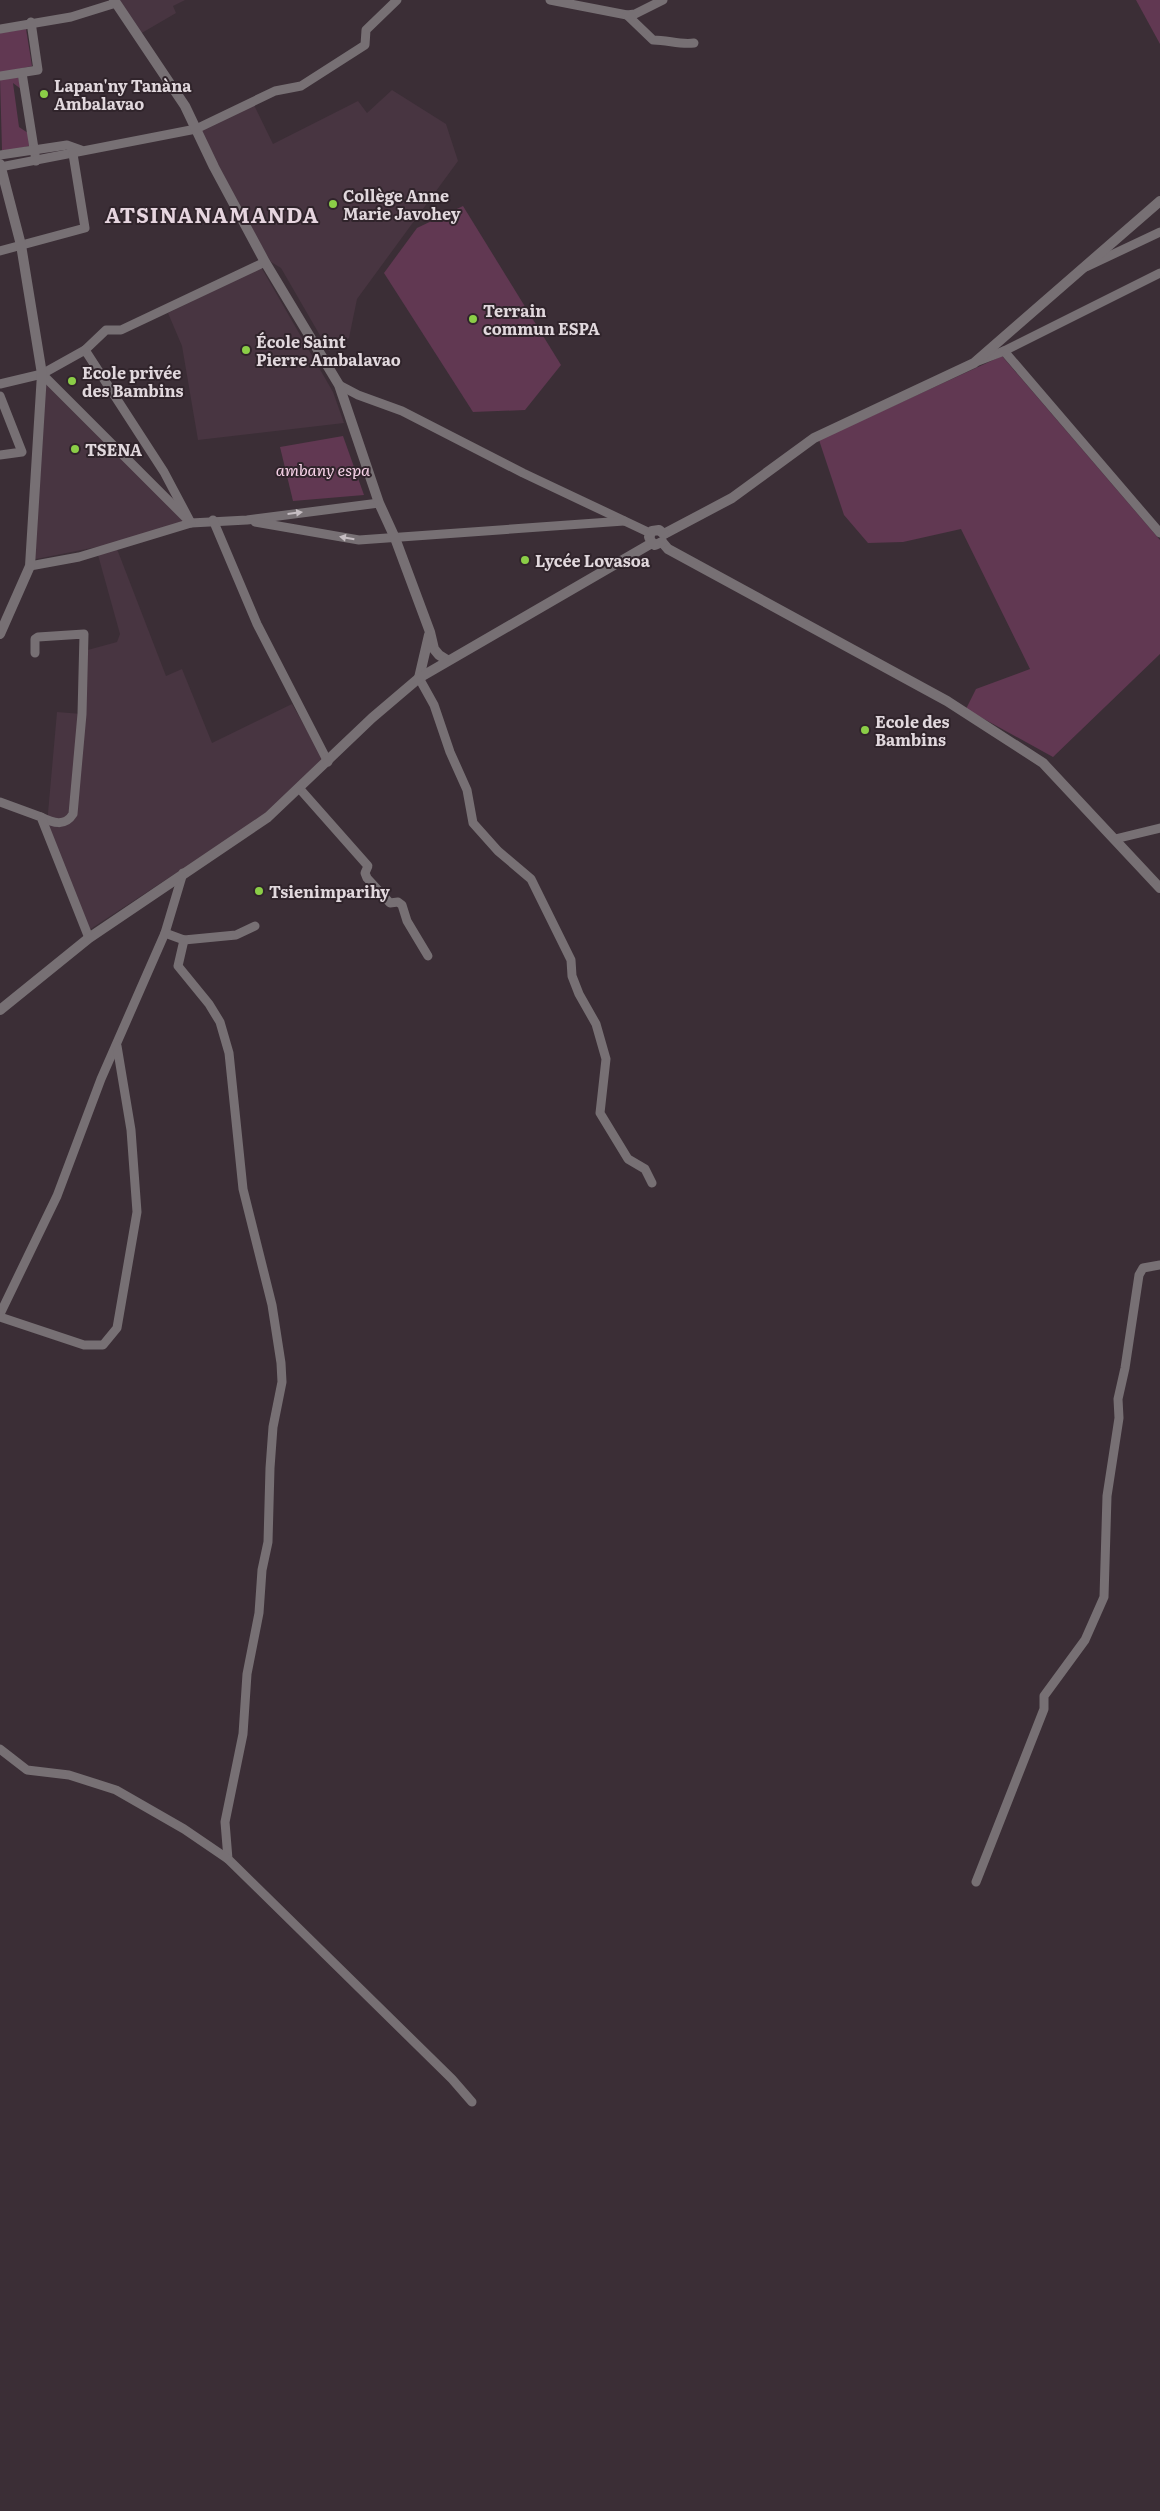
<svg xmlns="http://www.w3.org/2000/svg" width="1160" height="2511" font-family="Literata,serif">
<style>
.built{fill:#483541}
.green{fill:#613852}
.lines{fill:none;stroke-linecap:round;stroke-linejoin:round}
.minor{stroke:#777074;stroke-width:9}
.tertiary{stroke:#777074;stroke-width:10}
.oneway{fill:#c6bec3}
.poi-dot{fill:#8bce47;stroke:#30242b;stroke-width:2}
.labels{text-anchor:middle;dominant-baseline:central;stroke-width:4;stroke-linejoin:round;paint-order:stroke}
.poi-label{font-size:16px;font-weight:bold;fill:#e1d8dd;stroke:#30242b;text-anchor:start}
.park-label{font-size:16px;font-style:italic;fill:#f7d2e8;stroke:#30242b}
.district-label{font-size:21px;font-weight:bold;letter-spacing:1px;fill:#e6d5df;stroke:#30242b}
</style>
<rect width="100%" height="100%" fill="#3b2e36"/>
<g class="built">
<path d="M118,0H185L173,6L176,13L140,34Z"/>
<path d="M392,90L446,124L458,161L357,299L349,338L329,351L281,268L271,262L262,247L199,130L253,103L273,144L358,101L367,113Z"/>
<path d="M261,267L333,392L344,423L198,440L182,346L168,313Z"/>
<path d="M42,374L186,523L107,545L26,561Z"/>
<path d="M117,549L166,676L182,669L212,743L292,704L325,762L268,813L86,932L49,831L48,813L57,712L82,714L84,651L117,642L120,634L98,555Z"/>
</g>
<g class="green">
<path d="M1136,0H1160V44Z"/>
<path d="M26,29L32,66L0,73V33Z"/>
<path d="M0,77H18L21,89L13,83L19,127L28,133L29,146L3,152L2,150Z"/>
<path d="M463,206L561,365L525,410L473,412L384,273L417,228Z"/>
<path d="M1002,356L1160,540V654L1053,757L966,709L976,689L1030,669L961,529L903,542L868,543L844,515L819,440Z"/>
<path d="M343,436L364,495L293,501L280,447Z"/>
</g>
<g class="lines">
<g class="minor">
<path d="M550,0L627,15L635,14L663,0"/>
<path d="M627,15L653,40C668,40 680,45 694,43"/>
<path d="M0,29L71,17L116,3"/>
<path d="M22,73L36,161"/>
<path d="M0,76L38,70L31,22"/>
<path d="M0,155L67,145L81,150"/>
<path d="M0,167L196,129L275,91L301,86L365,45L366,30L397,0"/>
<path d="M0,251L85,228L73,154"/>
<path d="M1086,267L1160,232"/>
<path d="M85,350L106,330H121L265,262"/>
<path d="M1004,351L1160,533"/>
<path d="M978,361L1004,351L1160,273"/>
<path d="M0,384L42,374L85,350L164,472L191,523L247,520L379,503"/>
<path d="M339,385L358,395L402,411L523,473L650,533"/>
<path d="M0,396L22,452L0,455"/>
<path d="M213,520L257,624L328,762"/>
<path d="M255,522L359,540L624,521"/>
<path d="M30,566L79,557L191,523L42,374"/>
<path d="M35,653V639L38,637L84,634L82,714L73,814C65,827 53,823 41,817"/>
<path d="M419,678L434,705L450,752L467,790L473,823L498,851L531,879L571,960L572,976L579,994L596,1024L606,1059L600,1113L628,1159L645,1169L652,1183"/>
<path d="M299,788L368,866L365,873L367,878L390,903L398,902L402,905L407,921L428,956"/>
<path d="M0,802L41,817L89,938"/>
<path d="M1115,839L1160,828"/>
<path d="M165,933L184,940L236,935L255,926"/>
<path d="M184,940L178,966L209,1004L220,1022L229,1053L243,1189L272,1305L281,1363L282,1382L273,1427L270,1468L268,1542L262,1570L259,1613L247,1674L243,1734L225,1822L228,1859L452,2079L472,2102"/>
<path d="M0,1314L57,1196L101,1079L165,933L183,873"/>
<path d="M0,1317L84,1345H103L117,1328L137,1212L131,1130L117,1046"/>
<path d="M0,1749L27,1770L69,1775L116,1790L184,1829L228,1859"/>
<path d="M976,1882L1044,1709V1696L1085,1640L1104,1597L1107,1496L1119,1418L1118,1399L1125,1368L1139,1275L1143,1268L1160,1265"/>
</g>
<g class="tertiary">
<path d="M114,0L185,106L214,167L265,262L339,385L379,503L395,538L430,632L434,649L439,655L447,660"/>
<path d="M0,164L21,245L42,374L30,566L0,634"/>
<path d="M664,534L732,498L814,438L974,363L1160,201"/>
<path d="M662,542L668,549L947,701L1043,763L1160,888"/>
<path d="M652,543L649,537L652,531L659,530L664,534"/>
<path d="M419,678L429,635"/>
<path d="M0,1010L89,938L268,817L372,718L419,678L652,543L655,545L662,542"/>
</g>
</g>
<defs><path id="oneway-solid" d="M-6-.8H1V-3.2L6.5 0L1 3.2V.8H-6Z" transform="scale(1.25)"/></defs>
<g class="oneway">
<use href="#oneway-solid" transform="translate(295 513) rotate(-7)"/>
<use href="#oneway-solid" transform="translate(347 538) rotate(-170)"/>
</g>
<g class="poi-dot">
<circle cx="44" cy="94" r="5"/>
<circle cx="333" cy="204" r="5"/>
<circle cx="473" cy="319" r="5"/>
<circle cx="246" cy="350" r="5"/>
<circle cx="72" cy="381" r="5"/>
<circle cx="75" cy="449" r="5"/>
<circle cx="525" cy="560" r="5"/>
<circle cx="865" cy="730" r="5"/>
<circle cx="259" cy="891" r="5"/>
</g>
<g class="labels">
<g class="poi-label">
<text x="54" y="85">Lapan'ny Tanàna<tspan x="54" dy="18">Ambalavao</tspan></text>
<text x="343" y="195">Collège Anne<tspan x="343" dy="18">Marie Javohey</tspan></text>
<text x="483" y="310">Terrain<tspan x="483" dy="18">commun ESPA</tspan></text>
<text x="256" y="341">École Saint<tspan x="256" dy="18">Pierre Ambalavao</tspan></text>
<text x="82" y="372">Ecole privée<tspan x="82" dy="18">des Bambins</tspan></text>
<text x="85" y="449">TSENA</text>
<text x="535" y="560">Lycée Lovasoa</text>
<text x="875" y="721">Ecole des<tspan x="875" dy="18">Bambins</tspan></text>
<text x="269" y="891">Tsienimparihy</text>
</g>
<g class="park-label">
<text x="323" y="469">ambany espa</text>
</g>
<g class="district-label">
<text x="212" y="213">ATSINANAMANDA</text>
</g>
</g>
</svg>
